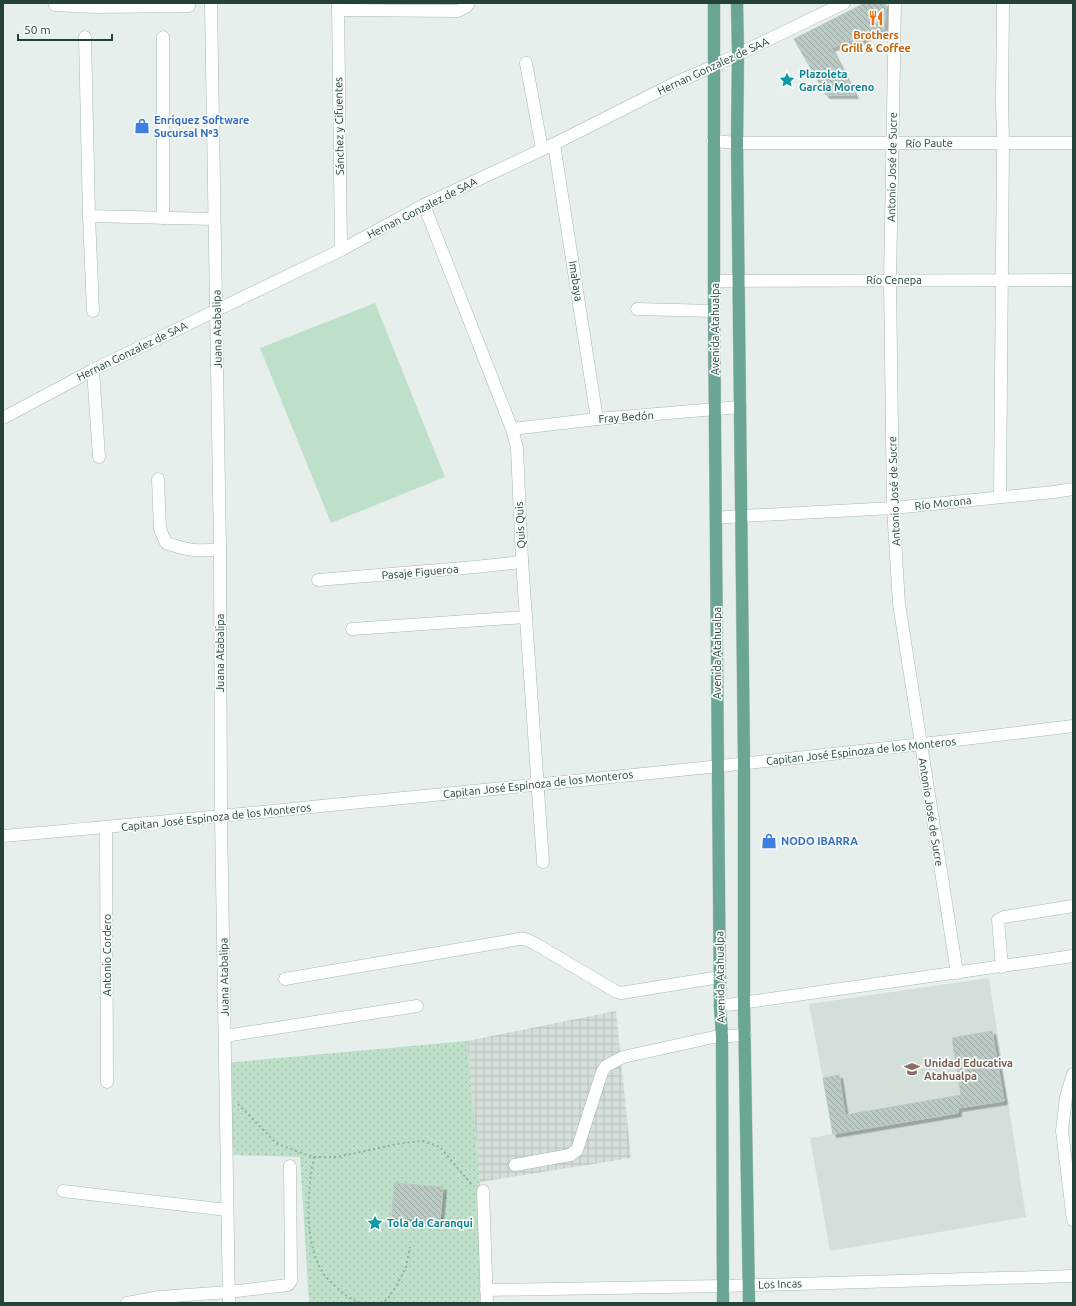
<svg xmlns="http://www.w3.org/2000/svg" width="1076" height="1306" font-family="Ubuntu,sans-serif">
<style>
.built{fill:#d4dfda}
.industrial{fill:url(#industrial-grid)}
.grass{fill:url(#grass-dots)}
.garden{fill:#bfe0c8}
.building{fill:url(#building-back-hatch);stroke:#b8c9c2;filter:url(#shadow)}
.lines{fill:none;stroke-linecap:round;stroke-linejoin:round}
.minor-casing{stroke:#a8b8b2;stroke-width:13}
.major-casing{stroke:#c2cac8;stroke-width:13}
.path{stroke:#86b3a5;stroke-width:2;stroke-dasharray:2 3;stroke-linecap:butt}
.minor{stroke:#fff;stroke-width:12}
.major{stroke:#6aa596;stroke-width:12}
.labels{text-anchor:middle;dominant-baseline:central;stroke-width:3.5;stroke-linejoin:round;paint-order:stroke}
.food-label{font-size:11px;font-weight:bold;fill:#c56008;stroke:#f7fbf9}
.street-label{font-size:11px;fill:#24423a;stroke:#f7fbf9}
.culture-label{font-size:11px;font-weight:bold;fill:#0d838f;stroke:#f7fbf9;text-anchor:start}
.shop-label{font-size:11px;font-weight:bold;fill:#366cbe;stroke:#f7fbf9;text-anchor:start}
.education-label{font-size:11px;font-weight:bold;fill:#785e54;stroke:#f7fbf9;text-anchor:start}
</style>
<defs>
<pattern id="industrial-grid" width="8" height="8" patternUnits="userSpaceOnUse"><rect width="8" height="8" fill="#d4dfda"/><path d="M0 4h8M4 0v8" fill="none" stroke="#b6c1bc"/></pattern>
<pattern id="grass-dots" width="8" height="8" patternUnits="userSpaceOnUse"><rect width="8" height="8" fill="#bfe0c8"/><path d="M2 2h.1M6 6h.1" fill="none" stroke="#a4c1ad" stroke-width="1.8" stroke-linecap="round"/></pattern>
<pattern id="building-back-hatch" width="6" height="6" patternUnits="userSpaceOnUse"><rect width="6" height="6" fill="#bbcac4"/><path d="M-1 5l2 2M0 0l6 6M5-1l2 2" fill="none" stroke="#98a6a0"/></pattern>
<filter id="shadow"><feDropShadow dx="3.5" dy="3.5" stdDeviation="0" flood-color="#0004"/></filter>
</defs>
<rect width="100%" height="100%" fill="#e6efeb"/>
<path class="built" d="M989,978L1026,1217L830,1251L810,1138L833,1134L809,1004Z"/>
<path class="industrial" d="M616,1011L631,1158L480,1182L467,1041Z"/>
<path class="grass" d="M467,1041L480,1182V1303H309L300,1157L234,1155L225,1063Z"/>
<path class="garden" d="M375,303L445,477L331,523L260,348Z"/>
<g class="building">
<path d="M865,3H886L884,30L876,31L854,45L851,40L831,48L855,95H826L794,39Z"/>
<path d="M992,1031L1004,1101L958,1108V1113L833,1134L823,1078L839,1075L845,1115L961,1095L952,1038Z"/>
<path d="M394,1183L443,1187L440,1221L392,1217Z"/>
</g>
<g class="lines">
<defs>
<g id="minor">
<path d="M211,3L220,549L221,816L229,1303"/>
<path d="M338,3L341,250"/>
<path d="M895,3L890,280L893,508L899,604L957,973"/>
<path d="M55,5L95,7L189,6"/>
<path d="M338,10L458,11L466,7L469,3"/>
<path d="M85,37L89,216L214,219"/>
<path d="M526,63L542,149"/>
<path d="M713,141L737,143H1073"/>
<path d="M554,144L597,419"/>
<path d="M424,205L512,429L517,448L522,561L543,862"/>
<path d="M89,216L93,311"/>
<path d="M163,218V37"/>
<path d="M714,281L1073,280"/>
<path d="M637,309L714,311"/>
<path d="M93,370L99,457"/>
<path d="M3,418L93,370L341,250L424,205L554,144L675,83L714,66L844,3"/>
<path d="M512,429L597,419L740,407"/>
<path d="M158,479L160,529L166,543C186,550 198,552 220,549"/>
<path d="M1000,497L1003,142L1002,102L1003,3"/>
<path d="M716,518L741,516L893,508L1054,492L1073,489"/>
<path d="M318,580L475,567L513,563L522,561"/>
<path d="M352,629L526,617"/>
<path d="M106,828L107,1082"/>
<path d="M3,836C150,824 297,808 444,794C654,773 864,752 1073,726"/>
<path d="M1002,967L998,920L1004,917L1073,906"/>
<path d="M285,979L519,939H525L534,943L615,991L621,993L720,977"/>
<path d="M720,1006L1073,956"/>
<path d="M225,1036L417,1006"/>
<path d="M1073,1074L1066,1097L1062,1131L1073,1220"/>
<path d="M515,1165L570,1155L577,1150L602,1072L606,1066L623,1057L714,1037L745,1035"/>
<path d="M63,1191L227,1210"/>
<path d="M483,1191L487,1303"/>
<path d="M486,1290L723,1286L1073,1276"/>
<path d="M127,1303L160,1297L228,1292L288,1285L291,1281L290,1166"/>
</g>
<g id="major">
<path d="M714,3V311L720,1006L722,1036L723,1303"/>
<path d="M737,3L738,54L737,143L744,763V1003L749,1303"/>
</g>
</defs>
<use href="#minor" class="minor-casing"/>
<use href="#major" class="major-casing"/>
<g class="path">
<path d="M238,1104L276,1143L293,1150L314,1157H337L402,1143L423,1141L440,1147L472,1185"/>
<path d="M314,1157C307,1193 303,1244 325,1276C328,1279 331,1282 334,1285C341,1292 351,1300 361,1303"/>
<path d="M380,1303L387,1300L397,1285L406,1267L410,1247"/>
</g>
<use href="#minor" class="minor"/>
<use href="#major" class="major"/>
</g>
<defs>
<symbol id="restaurant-bare" viewBox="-9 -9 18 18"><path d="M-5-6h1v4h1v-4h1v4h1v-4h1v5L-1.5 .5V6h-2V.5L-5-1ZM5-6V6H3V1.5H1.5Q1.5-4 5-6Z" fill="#e8710a" stroke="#f7fbf9" stroke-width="2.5" paint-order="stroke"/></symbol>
<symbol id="sight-bare" viewBox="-9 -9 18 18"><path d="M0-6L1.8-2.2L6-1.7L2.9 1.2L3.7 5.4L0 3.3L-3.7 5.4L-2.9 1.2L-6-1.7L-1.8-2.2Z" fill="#0f9aa8" stroke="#f7fbf9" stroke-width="2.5" paint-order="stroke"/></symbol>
<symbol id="shop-bare" viewBox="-9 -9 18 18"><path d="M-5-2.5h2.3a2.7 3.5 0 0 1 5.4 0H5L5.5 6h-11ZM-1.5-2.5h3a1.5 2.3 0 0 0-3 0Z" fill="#3f7fe0" stroke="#f7fbf9" stroke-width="2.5" paint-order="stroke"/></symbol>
<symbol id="university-bare" viewBox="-9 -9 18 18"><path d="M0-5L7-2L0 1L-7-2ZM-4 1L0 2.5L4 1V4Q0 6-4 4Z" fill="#8d6e63" stroke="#f7fbf9" stroke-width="2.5" paint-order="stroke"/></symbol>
</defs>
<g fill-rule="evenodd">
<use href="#restaurant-bare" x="865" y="7" width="22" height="22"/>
<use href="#sight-bare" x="776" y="69" width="22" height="22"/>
<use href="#shop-bare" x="131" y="115" width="22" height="22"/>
<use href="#shop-bare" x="758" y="830" width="22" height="22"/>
<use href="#university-bare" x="901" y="1058" width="22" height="22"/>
<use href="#sight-bare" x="364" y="1212" width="22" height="22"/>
</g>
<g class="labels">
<g class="food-label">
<text x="876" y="35">Brothers<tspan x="876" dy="13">Grill &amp; Coffee</tspan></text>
</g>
<g class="street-label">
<text transform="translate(713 66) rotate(-25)">Hernan Gonzalez de SAA</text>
<text transform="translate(339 126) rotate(-91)">Sánchez y Cifuentes</text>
<text transform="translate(929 143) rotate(-1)">Río Paute</text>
<text transform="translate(892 167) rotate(-89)">Antonio José de Sucre</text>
<text transform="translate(422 208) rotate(-27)">Hernan Gonzalez de SAA</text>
<text x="894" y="280">Río Cenepa</text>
<text transform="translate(576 281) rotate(81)">Imabaya</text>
<text transform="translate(217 329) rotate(-91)">Juana Atabalipa</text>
<text transform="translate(715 329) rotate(-90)">Avenida Atahualpa</text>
<text transform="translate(132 351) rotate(-26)">Hernan Gonzalez de SAA</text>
<text transform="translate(626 417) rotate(-4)">Fray Bedón</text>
<text transform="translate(894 491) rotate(-92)">Antonio José de Sucre</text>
<text transform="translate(943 503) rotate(-6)">Río Morona</text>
<text transform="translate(520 525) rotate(-93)">Quis Quis</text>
<text transform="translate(420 572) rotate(-5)">Pasaje Figueroa</text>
<text transform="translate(220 653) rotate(-90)">Juana Atabalipa</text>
<text transform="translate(717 653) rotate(-90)">Avenida Atahualpa</text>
<text transform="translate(861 751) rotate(-6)">Capitan José Espinoza de los Monteros</text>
<text transform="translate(538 784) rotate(-6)">Capitan José Espinoza de los Monteros</text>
<text transform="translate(931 812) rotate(81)">Antonio José de Sucre</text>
<text transform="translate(216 817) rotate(-6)">Capitan José Espinoza de los Monteros</text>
<text transform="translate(107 955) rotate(-90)">Antonio Cordero</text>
<text transform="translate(224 977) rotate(-91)">Juana Atabalipa</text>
<text transform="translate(720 977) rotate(-91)">Avenida Atahualpa</text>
<text transform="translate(780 1284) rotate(-2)">Los Incas</text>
</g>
<g class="culture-label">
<text x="799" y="74">Plazoleta<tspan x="799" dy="13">García Moreno</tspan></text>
<text x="387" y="1223">Tola da Caranqui</text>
</g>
<g class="shop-label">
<text x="154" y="120">Enriquez Software<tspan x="154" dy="13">Sucursal Nª3</tspan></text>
<text x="781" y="841">NODO IBARRA</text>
</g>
<g class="education-label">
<text x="924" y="1063">Unidad Educativa<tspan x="924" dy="13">Atahualpa</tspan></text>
</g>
</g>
<rect width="1076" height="1306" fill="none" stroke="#24423a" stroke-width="8"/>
<path d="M18 34v6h94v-6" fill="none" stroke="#24423a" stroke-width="2"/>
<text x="24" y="34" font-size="12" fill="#24423a" stroke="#f7fbf9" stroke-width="3" paint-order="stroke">50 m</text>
</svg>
